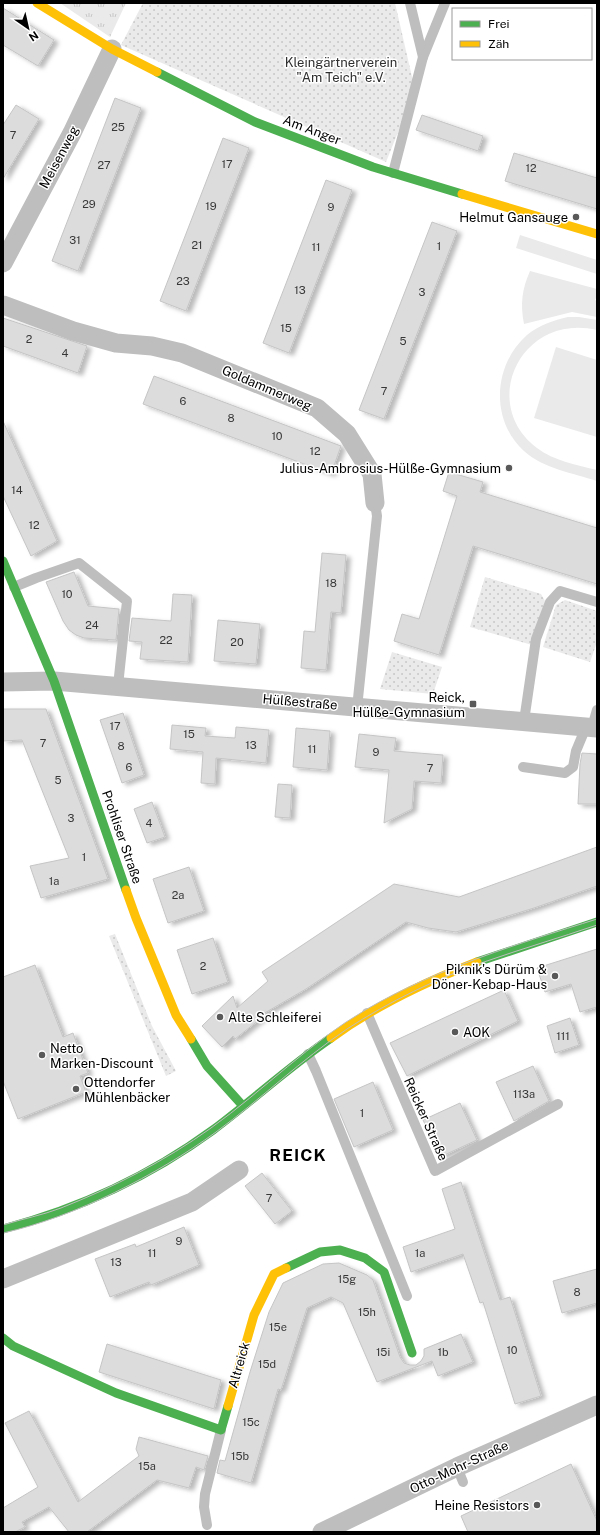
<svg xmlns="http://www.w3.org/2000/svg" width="600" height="1535" font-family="'Public Sans',sans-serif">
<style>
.grass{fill:url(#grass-dots)}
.park{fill:url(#park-tufts)}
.pitch{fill:#eaeaea}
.building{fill:#dcdcdc;stroke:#c5c5c5;filter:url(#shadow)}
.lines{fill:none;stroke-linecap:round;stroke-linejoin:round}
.lane{stroke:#bebebe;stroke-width:10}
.street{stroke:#bebebe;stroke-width:19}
.fast{stroke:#4caf50;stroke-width:9}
.slow{stroke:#ffc107;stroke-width:9}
.tram{stroke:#bdbdbd;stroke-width:1}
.poi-dot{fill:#595959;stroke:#fff;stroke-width:1.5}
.labels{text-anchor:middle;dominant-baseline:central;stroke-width:3;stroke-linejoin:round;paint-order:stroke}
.number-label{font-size:11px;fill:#373737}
.park-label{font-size:13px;fill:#2f2f2f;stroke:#fff}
.street-label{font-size:13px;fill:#000;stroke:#fff}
.poi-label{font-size:13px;fill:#000;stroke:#fff;text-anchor:end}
.district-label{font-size:17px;font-weight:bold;letter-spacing:1px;fill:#000;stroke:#fff}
</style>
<defs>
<pattern id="grass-dots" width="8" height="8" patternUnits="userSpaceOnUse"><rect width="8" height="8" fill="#eaeaea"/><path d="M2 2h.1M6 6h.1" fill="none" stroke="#c7c7c7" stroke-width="1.8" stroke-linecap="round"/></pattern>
<pattern id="park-tufts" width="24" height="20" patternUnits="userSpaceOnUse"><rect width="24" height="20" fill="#eaeaea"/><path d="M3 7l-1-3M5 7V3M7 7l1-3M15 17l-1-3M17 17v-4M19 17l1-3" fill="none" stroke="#c7c7c7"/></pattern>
<filter id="shadow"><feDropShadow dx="4.5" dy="2.5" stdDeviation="2" flood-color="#0004"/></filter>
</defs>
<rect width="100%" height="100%" fill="#fff"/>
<g class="grass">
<path d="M143,3H395L415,90L386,162L121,45Z"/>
<path d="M485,577L541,594L545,601L532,645L470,627Z"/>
<path d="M565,600L597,611V642L590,662L543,647L556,605Z"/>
<path d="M392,652L442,667L433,694L380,689Z"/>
<path d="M115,934L152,1026L176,1071L166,1076L109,936Z"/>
</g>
<path class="park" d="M60,3H126L110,37Z"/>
<g class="pitch">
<path d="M520,235L597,260V274L516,248Z"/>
<path d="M530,271L597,289V296L595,300L597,301V317L572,312L524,324C520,304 522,289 530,271Z"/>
<path d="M568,317H579L597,320V330C521,312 478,404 537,448C554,461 577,465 597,470V481C573,473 544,469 524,451C490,420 493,365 527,335C539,325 554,320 568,317Z"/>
<path d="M556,347L597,360V437L534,418Z"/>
</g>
<g class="building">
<path d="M3,8L54,40L38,66L3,45Z"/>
<path d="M115,98L141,108L78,271L52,261Z"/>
<path d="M16,105L39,119L3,179V125Z"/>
<path d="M422,115L483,136L478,151L416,130Z"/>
<path d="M223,138L249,148L186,311L160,301Z"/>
<path d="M514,153L597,178V209L505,181Z"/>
<path d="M326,180L352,190L289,353L263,343Z"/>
<path d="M432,222L457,231L384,419L359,410Z"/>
<path d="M3,318L87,346L78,373L3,346Z"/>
<path d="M154,376L341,446L331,474L143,404Z"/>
<path d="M3,421L57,541L31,556L3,496Z"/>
<path d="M449,472L483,482L480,492L597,528V584L473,546L439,655L394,641L402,614L419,619L457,496L443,491Z"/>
<path d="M322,553L346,555L341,613L331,612L326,670L301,668L304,631L315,632Z"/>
<path d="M74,572L88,606L119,609L116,640L84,638L76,635L69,630L63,621L46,582Z"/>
<path d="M173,594L192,595L188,662L140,659L142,642L129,641L132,618L171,621Z"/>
<path d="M218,620L260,624L256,664L214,661Z"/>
<path d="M3,709H46L108,879L41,898L30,866L69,858L22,740L3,741Z"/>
<path d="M123,713L144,775L122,783L100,720Z"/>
<path d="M172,725L206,728L205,736L235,738L236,727L269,730L266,763L216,758L215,784L201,783L203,752L170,749Z"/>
<path d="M296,728L330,731L327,770L293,767Z"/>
<path d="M359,734L396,738L394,751L443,755L441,783L414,781L412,809L384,823L389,770L355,767Z"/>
<path d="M582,753L597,754V804H578L580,764Z"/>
<path d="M278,784L292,785L290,818L275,817Z"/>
<path d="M152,802L165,837L147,843L134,809Z"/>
<path d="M597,847V886L534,908L456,932L428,928L406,922L306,989L263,1014L264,1016L235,1039L233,1036L222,1047L202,1026L233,996L237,1008L268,981L262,972L394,884L459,897Z"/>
<path d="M189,867L204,911L168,923L153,879Z"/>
<path d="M213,938L228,982L192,994L177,950Z"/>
<path d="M597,949V1007L580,1012L571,984L545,992L537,968Z"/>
<path d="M35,965L63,1037L73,1033L88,1073L80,1076L86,1092L18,1119L3,1081V977Z"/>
<path d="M504,990L518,1021L407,1076L390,1043Z"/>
<path d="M570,1018L579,1045L555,1053L547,1026Z"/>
<path d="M533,1066L549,1101L514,1121L496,1082Z"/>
<path d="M373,1082L393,1130L354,1147L334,1099Z"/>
<path d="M460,1103L477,1140L440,1157L423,1120Z"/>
<path d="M262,1173L292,1211L275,1224L245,1186Z"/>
<path d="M461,1182L500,1300L510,1297L541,1396L515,1404L483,1302L480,1303L463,1254L411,1272L403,1247L455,1229L442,1189Z"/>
<path d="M184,1227L199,1265L151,1285L149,1282L110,1297L95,1259L135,1244L136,1247Z"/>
<path d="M339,1263L367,1275L373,1280L400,1357L404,1363L410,1365H416L421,1361L424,1356V1349L461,1334L473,1362L438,1376L432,1361L377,1382L343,1303L331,1297L307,1308L281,1390L278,1389L251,1483L217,1473L220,1460L225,1461L250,1372L269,1312L283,1283L323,1264Z"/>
<path d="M597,1269V1303L562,1313L553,1281Z"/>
<path d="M107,1344L221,1380L214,1409L99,1372Z"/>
<path d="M29,1411L78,1502L139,1456L136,1449L139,1437L208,1456L204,1470L196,1467L189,1488L157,1480L87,1532H69L49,1507L22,1522L25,1527L15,1532H3V1508L38,1487L5,1423Z"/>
<path d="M571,1464L597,1521V1532H468L461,1516Z"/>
</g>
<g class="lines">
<g class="lane">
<path d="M423,57L445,3"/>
<path d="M393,173L423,57L410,3"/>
<path d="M14,587L36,578L79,563L127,601L118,686"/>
<path d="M357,708L377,516L375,503"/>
<path d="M524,721L536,639L550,602L560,591L597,602"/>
<path d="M592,727L597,710"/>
<path d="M523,767L565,773L573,767L576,751L586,727"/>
<path d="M367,1013L435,1171L558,1104"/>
<path d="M308,1054L316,1071L407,1296"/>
<path d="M457,1467L463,1482"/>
<path d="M207,1525L204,1507L205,1494L221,1430"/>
</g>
<g class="street">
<path d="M3,263L72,133L112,49"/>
<path d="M3,305L73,331L116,343L152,346L182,353L317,408L347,434L372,474L375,503"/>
<path d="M3,682L54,681L597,728"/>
<path d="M3,1279L192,1202L239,1170"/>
<path d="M322,1532L457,1467L597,1405"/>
</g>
<g class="fast">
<path d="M157,72L255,122L373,167L462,194"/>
<path d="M3,561L54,681L126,890"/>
<path d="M477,962L597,922"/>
<path d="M191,1039L207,1066L243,1106"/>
<path d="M3,1229C79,1209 150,1176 213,1130C253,1100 290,1066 331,1038"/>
<path d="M286,1268L320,1252L340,1250L365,1258L384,1272L412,1353"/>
<path d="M3,1338L13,1346L116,1393L221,1430L228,1406"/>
</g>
<g class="slow">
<path d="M37,3L112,49L157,72"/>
<path d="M462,194L597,234"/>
<path d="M126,890L136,918L176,1015L191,1039"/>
<path d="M331,1038C376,1005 425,982 477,962"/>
<path d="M228,1406L254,1315L274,1274L286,1268"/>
</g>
<g class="tram">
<path d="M3,1225C22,1219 43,1215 61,1208C114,1187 165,1161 211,1128C264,1090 310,1042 367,1009C440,967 518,944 597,919"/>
<path d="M3,1233C75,1217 157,1175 216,1132C261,1099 301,1060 347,1029C388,1002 438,978 484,962C521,949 559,938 597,925"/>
</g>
</g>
<g class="poi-dot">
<circle cx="576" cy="217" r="4"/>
<circle cx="509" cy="468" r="4"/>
<rect x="469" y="700" width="8" height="8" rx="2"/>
<circle cx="555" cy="976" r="4"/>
<circle cx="220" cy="1017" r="4"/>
<circle cx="455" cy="1032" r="4"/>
<circle cx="42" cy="1055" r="4"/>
<circle cx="76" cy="1089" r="4"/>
<circle cx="537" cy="1505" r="4"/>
</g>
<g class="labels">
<g class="number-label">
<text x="118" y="127">25</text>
<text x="13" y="135">7</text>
<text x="227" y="164">17</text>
<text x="104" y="165">27</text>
<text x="531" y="168">12</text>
<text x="89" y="204">29</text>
<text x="211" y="206">19</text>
<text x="331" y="207">9</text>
<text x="75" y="240">31</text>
<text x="197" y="245">21</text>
<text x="439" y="246">1</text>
<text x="316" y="247">11</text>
<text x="183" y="281">23</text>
<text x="300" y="290">13</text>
<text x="422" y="292">3</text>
<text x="286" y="328">15</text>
<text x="29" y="339">2</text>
<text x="403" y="341">5</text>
<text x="65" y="353">4</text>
<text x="384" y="391">7</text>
<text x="183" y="401">6</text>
<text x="231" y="418">8</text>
<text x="277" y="436">10</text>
<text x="315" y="451">12</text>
<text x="17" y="490">14</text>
<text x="34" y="525">12</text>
<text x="331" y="583">18</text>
<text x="67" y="594">10</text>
<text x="92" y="625">24</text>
<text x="166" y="640">22</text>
<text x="237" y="642">20</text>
<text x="115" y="726">17</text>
<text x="189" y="734">15</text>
<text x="43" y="743">7</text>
<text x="251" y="745">13</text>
<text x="121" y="746">8</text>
<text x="312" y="749">11</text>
<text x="376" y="752">9</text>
<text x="129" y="767">6</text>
<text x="430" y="768">7</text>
<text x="58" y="780">5</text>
<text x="71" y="818">3</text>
<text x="149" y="823">4</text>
<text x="84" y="857">1</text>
<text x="54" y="881">1a</text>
<text x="178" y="895">2a</text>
<text x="203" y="966">2</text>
<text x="563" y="1036">111</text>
<text x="524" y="1094">113a</text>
<text x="362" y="1113">1</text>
<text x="269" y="1198">7</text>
<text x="179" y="1241">9</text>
<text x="152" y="1253">11</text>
<text x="420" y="1253">1a</text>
<text x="116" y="1262">13</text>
<text x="347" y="1279">15g</text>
<text x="577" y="1292">8</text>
<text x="367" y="1312">15h</text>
<text x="278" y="1327">15e</text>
<text x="512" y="1350">10</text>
<text x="383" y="1352">15i</text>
<text x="443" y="1352">1b</text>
<text x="267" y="1364">15d</text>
<text x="251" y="1422">15c</text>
<text x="240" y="1456">15b</text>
<text x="147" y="1466">15a</text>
</g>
<g class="park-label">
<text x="341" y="62">Kleingärtnerverein<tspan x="341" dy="15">"Am Teich" e.V.</tspan></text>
</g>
<g class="street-label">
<text transform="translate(312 130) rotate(21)">Am Anger</text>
<text transform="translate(59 157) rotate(-62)">Meisenweg</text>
<text transform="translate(267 388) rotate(23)">Goldammerweg</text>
<text transform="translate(300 702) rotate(5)">Hülßestraße</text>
<text transform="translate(122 837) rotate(71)">Prohliser Straße</text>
<text transform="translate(426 1119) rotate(66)">Reicker Straße</text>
<text transform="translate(239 1365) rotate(-74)">Altreick</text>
<text transform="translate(459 1467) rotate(-25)">Otto-Mohr-Straße</text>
</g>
<g class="poi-label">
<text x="568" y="217">Helmut Gansauge</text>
<text x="501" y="468">Julius-Ambrosius-Hülße-Gymnasium</text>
<text x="465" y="697">Reick,<tspan x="465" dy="15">Hülße-Gymnasium</tspan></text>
<text x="547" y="969">Piknik's Dürüm &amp;<tspan x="547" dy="15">Döner-Kebap-Haus</tspan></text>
<text x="228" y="1017" text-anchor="start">Alte Schleiferei</text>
<text x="463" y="1032" text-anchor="start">AOK</text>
<text x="50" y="1048" text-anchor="start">Netto<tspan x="50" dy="15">Marken-Discount</tspan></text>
<text x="84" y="1082" text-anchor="start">Ottendorfer<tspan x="84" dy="15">Mühlenbäcker</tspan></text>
<text x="529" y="1505">Heine Resistors</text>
</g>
<g class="district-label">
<text x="298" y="1155">REICK</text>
</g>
</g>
<rect width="600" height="1535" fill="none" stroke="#000000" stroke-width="8"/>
<rect x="452" y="8" width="140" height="52" fill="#ffffff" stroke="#999999"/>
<rect x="460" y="21" width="20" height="6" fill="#4caf50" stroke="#999999"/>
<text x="488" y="28" font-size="12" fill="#000000">Frei</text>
<rect x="460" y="41" width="20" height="6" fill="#ffc107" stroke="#999999"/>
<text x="488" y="48" font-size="12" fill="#000000">Zäh</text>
<g transform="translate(28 28) rotate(146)" stroke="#ffffff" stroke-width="3" paint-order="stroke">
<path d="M0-3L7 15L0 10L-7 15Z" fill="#000000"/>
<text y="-6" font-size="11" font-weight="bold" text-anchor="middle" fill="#000000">N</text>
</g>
</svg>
